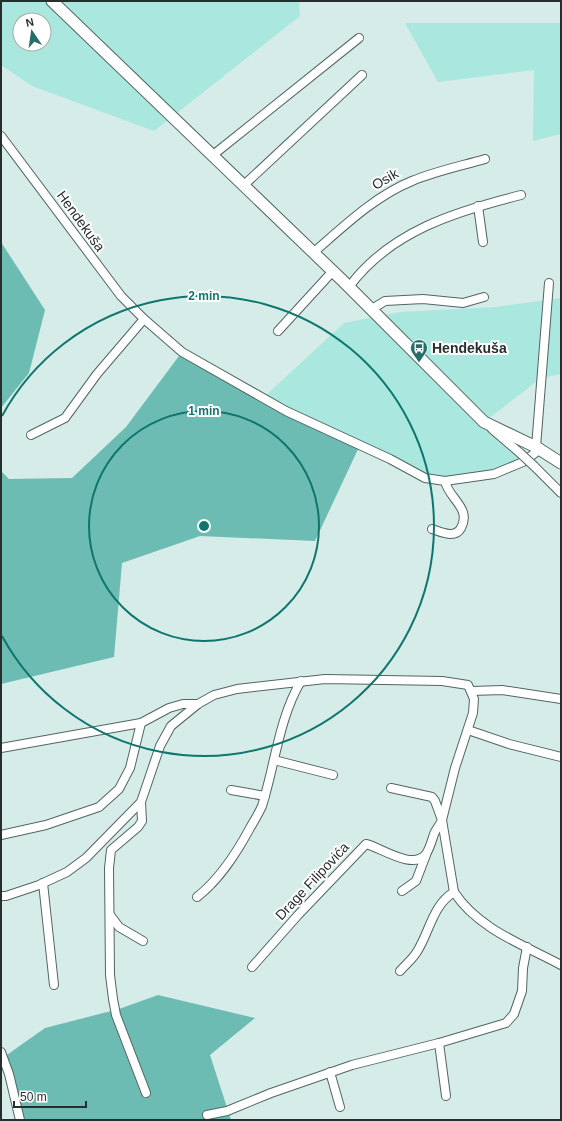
<svg xmlns="http://www.w3.org/2000/svg" width="562" height="1121" font-family="Helvetica,sans-serif">
<style>
.green{fill:#a9e7df;fill-rule:evenodd}
.forest{fill:#6dbcb3}
.lines{fill:none;stroke-linecap:round;stroke-linejoin:round}
.minor-casing{stroke:#526563;stroke-width:10}
.secondary-casing{stroke:#526563;stroke-width:13}
.minor{stroke:#fff;stroke-width:8}
.secondary{stroke:#fff;stroke-width:11}
.minor-bridge-casing{stroke:#526563;stroke-width:10;stroke-linecap:butt}
.minor-bridge{stroke:#fff;stroke-width:8}
.ring{fill:none;stroke:#0f766e;stroke-width:2}
.labels{text-anchor:middle;dominant-baseline:central;stroke-width:4;stroke-linejoin:round;paint-order:stroke}
.street-label{font-size:14px;fill:#272f2e;stroke:#fff}
.poi-label{font-size:14px;font-weight:bold;fill:#272f2e;stroke:#fff;text-anchor:start}
.centre{fill:#0f766e;stroke:#fff;stroke-width:2}
.ring-label{font-size:12px;text-anchor:middle;font-weight:bold;fill:#0f766e;stroke:#fff;stroke-width:4;stroke-linejoin:round;paint-order:stroke}
</style>
<rect width="100%" height="100%" fill="#d5ece8"/>
<g class="green">
<path d="M1,1H299L300,16L154,131L32,86L1,65ZM20,20H44V44H20Z"/>
<path d="M405,23H561V134L533,141L534,70L438,82Z"/>
<path d="M561,298V374L541,378L484,422L523,462L465,480L425,478L263,398L344,323L400,312L496,307Z"/>
</g>
<g class="forest">
<path d="M1,242L45,310L29,373L1,408Z"/>
<path d="M182,352L360,445L315,541L200,536L122,563L114,657L1,684V471L9,479L72,478L126,427Z"/>
<path d="M158,995L255,1018L210,1055L231,1120H25L4,1057L45,1028L119,1009Z"/>
</g>
<g class="lines">
<defs>
<g id="minor">
<path d="M1,136L121,296L144,319L182,352L286,411L390,459L425,478L445,481L494,474L523,462L539,450"/>
<path d="M213,155L359,38"/>
<path d="M244,185L362,75"/>
<path d="M478,206L483,242"/>
<path d="M314,252C344,226 375,196 412,181C436,171 461,166 485,159"/>
<path d="M349,287C390,231 457,211 521,195"/>
<path d="M372,309L385,301L423,299L463,303L484,297"/>
<path d="M278,331L333,271"/>
<path d="M492,429L520,453"/>
<path d="M31,435L65,418L97,374L144,319"/>
<path d="M536,447L549,283"/>
<path d="M534,466L561,493"/>
<path d="M432,529C441,532 455,539 461,528C472,508 448,498 445,481"/>
<path d="M472,691L502,690L561,699"/>
<path d="M468,730L509,744L561,757"/>
<path d="M1,748L141,723L169,708L183,704H198"/>
<path d="M274,760L333,775"/>
<path d="M231,790L265,796"/>
<path d="M141,802L142,821L138,827L111,850L109,868L110,975L113,999L116,1015L146,1093"/>
<path d="M1,835L46,825L99,807L119,789L130,768L141,723"/>
<path d="M43,883L54,985"/>
<path d="M402,891L416,881L426,855"/>
<path d="M1,896H6L39,885L67,872L86,858L141,802L160,746L171,726L198,704L214,695L237,689L325,679L442,681L468,685L474,699L473,713L455,768L442,820L454,892C478,929 524,945 561,965"/>
<path d="M197,897C220,879 236,854 250,828C254,821 259,813 262,806C275,765 279,718 301,681"/>
<path d="M110,915L119,927L143,941"/>
<path d="M252,967L298,915L366,844C380,847 413,871 426,854C430,848 432,840 434,834C436,829 440,825 442,820L435,801L432,797L391,788"/>
<path d="M400,971C406,964 414,958 418,950C430,930 433,905 454,892"/>
<path d="M439,1043L446,1096"/>
<path d="M1,1052L9,1074L20,1120"/>
<path d="M330,1072L340,1107"/>
<path d="M207,1115L227,1111L271,1093L352,1065L439,1043L506,1023L514,1014L522,991L523,968L527,947"/>
</g>
<path id="secondary" d="M52,1L343,281L484,422L536,447L561,463"/>
</defs>
<use href="#minor" class="minor-casing"/>
<use href="#secondary" class="secondary-casing"/>
<use href="#minor" class="minor"/>
<use href="#secondary" class="secondary"/>
<defs>
<path id="minor-bridge" d="M520,453L534,466"/>
</defs>
<use href="#minor-bridge" class="minor-bridge-casing"/>
<use href="#minor-bridge" class="minor-bridge"/>
</g>
<g class="ring">
<circle cx="204" cy="526" r="115"/>
<path d="M2 416A230 230 0 1 1 2 636"/>
</g>
<defs>
<symbol id="bus-pin" viewBox="-11 -11 22 30"><path d="M0 17L-7.5 6A9.5 9.5 0 1 1 7.5 6Z" fill="#266f68" stroke="#fff"/><path d="M-5-6H5V4H4V6H2V4H-2V6H-4V4H-5ZM-3.5-4V0h7V-4ZM-3.5 1.2v1.5H-2V1.2ZM2 1.2v1.5H3.5V1.2Z" fill="#fff"/></symbol>
</defs>
<g fill-rule="evenodd">
<use href="#bus-pin" x="409" y="338" width="20" height="27"/>
</g>
<g class="labels">
<g class="street-label">
<text transform="translate(385 179) rotate(-30)">Osik</text>
<text transform="translate(81 221) rotate(54)">Hendekuša</text>
<text transform="translate(312 881) rotate(-47)">Drage Filipovića</text>
</g>
<g class="poi-label">
<text x="432" y="348">Hendekuša</text>
</g>
</g>
<circle cx="204" cy="526" r="6" class="centre"/>
<g class="ring-label">
<text x="204" y="300">2 min</text>
<text x="204" y="415">1 min</text>
</g>
<rect width="562" height="1121" fill="none" stroke="#272f2e" stroke-width="4"/>
<g transform="translate(32 32) rotate(347)"><circle r="19" fill="#ffffff" stroke="#a9acab"/>
<path d="M0-3L7 15L0 10L-7 15Z" fill="#266f68"/>
<text y="-6" font-size="11" font-weight="bold" text-anchor="middle" fill="#272f2e">N</text>
</g>
<path d="M14 1101v6h72v-6" fill="none" stroke="#272f2e" stroke-width="2"/>
<text x="20" y="1101" font-size="12" fill="#272f2e" stroke="#ffffff" stroke-width="3" paint-order="stroke">50 m</text>
</svg>
